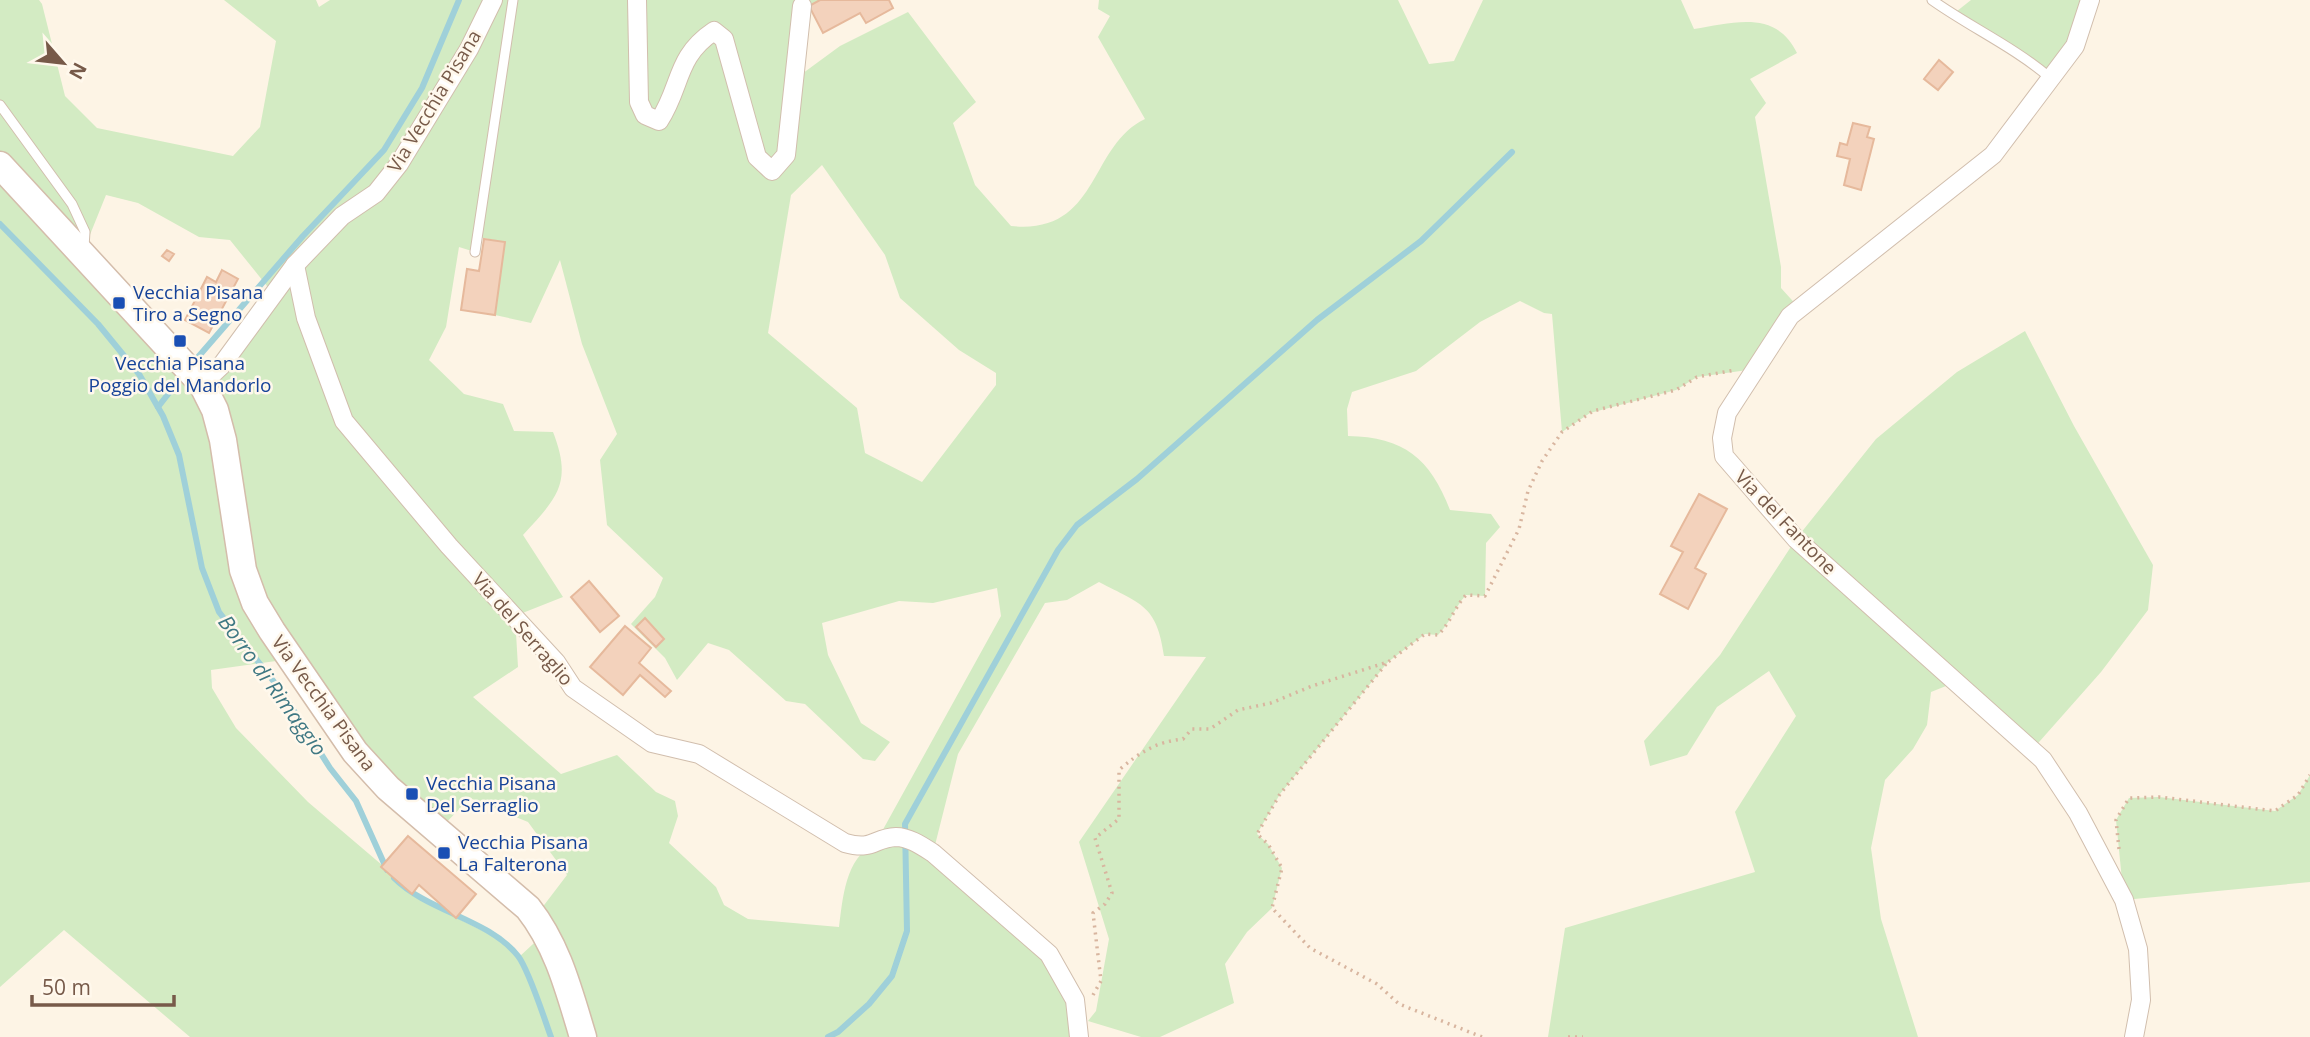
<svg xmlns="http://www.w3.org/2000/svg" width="2310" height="1037" font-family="'Open Sans',sans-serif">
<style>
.green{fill:#d3ebc3;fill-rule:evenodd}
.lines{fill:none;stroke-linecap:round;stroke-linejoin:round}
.stream{stroke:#9fd0d9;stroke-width:6}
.building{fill:#f3d2bc;stroke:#e6b99c;stroke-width:2}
.service-casing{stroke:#d1bead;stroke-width:11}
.minor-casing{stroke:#d1bead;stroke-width:20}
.secondary-casing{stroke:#d4bdab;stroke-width:29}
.path{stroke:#d8b59f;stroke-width:3.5;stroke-dasharray:2 5;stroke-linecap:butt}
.service{stroke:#fff;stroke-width:9}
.minor{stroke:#fff;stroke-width:18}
.secondary{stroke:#fff;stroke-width:26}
.transit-dot{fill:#1a4fb4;stroke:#fff8ec;stroke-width:2.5}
.labels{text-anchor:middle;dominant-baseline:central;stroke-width:5;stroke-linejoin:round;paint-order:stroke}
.street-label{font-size:19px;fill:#775a49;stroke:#fff8ec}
.transit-label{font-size:19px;fill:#164399;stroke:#fff8ec;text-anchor:start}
.water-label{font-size:21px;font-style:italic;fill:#3f7883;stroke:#fff8ec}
</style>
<rect width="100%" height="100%" fill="#fdf4e5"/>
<g class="green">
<path d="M0,0H39L42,4L65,96L97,128L233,156L260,127L276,41L224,0H316L319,7L330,0H820L809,6L795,79L840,46L908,12L976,102L953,123L975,185L1011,226C1100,235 1088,146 1145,119L1098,37L1110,16L1098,9L1099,0H1398L1429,64L1454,61L1483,0H1681L1694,29C1733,23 1776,9 1797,53L1750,79L1766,103L1755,117L1781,267V288L1800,309L1755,369L1697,377L1676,390L1590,413L1562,432L1552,314L1544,313L1520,301L1480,322L1416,371L1352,392L1347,409L1348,436C1404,437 1430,458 1450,510L1491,514L1500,527L1486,543L1485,596L1466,595C1454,608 1451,622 1438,635L1425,634L1388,662L1280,794L1257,834L1268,844L1282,868L1272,908L1247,932L1225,964L1234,1003L1160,1037H1141L1088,1021L1096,1011L1109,939L1079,842L1206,657L1164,656C1157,605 1141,604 1099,582L1067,600L1045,603L958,754L933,853L1065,978L1074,1037H190L64,930L0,987ZM822,165L885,255L900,298L959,350L996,373V385L922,482L865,453L857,408L768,333L791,195ZM106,195L138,203L199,237L230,240L275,296L202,383L83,252ZM478,237L505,242L495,315L531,323L560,260L582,344L617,434L600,460L607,525L663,578L655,597L631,624L665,658L677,680L708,643L729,650L786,701L805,704L863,759L875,761L890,742L861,723L828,655L822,623L899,601L933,603L997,588L1001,616L875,844C845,858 843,898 839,927L748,919L724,905L716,887L669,843L678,816L675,801L656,792L617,755L561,774L473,697L518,667L515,616L563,597L523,535C557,498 573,483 553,432L514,431L503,404L464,394L429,360L446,327L459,247L475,252ZM291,659L438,831L470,798L528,822L567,875L535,917L546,932L519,957L499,939L411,895L382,865L308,802L236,728L212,688L211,670Z"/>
<path d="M1971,0H2090L2049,77L1952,15Z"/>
<path d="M2025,331L2074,426L2153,565L2148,610L2101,672L2032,750L1956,682L1931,692L1927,725L1913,749L1885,780L1871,848L1881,919L1918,1037H1548L1565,928L1755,872L1735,812L1796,716L1769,671L1717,707L1687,755L1650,766L1644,741L1720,655L1796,539L1876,439L1957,372Z"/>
<path d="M2310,775V882L2124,900L2116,820L2129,798L2159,797L2275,811L2298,795Z"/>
</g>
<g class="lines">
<g class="stream">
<path d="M0,224L98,324L139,374L163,416L179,455L202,568L219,612L282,692L330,768L356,801L387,870"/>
<path d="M192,364L303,236L384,150L422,88L459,0"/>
<path d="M158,407L183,375"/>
<path d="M394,878C428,912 489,919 518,956C529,970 544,1018 551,1037"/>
<path d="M828,1037L838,1032L869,1004L892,976L907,931L905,824L1058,550L1077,525L1137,479L1317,320L1421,241L1512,152"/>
</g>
</g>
<g class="building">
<path d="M820,0H889L893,8L866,23L860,13L823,33L809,6Z"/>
<path d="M1939,60L1953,72L1938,90L1924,79Z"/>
<path d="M1853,123L1870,127L1867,137L1874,139L1861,190L1844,185L1850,159L1837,156L1840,143L1847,145Z"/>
<path d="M484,239L505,242L495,315L461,310L467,269L479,271Z"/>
<path d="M167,250L174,254L169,261L162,256Z"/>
<path d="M222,270L238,279L209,333L185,320L207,277L216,282Z"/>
<path d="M1699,494L1727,509L1695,568L1706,574L1688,609L1660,594L1683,552L1671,546Z"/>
<path d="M589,581L619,616L600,632L571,597Z"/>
<path d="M645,618L664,639L656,647L636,627Z"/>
<path d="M625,626L651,648L639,663L671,691L665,697L640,675L623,695L590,667Z"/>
<path d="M408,836L476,894L456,918L419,885L412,894L381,867Z"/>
</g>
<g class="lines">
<defs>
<g id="service">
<path d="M1932,0C1970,27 2014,47 2049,77"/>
<path d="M0,105L72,204L85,232L84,247"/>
<path d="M475,252L513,0"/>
</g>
<g id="minor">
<path d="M637,0L639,102L645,115L659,121C682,86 675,57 714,31L724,39L757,157L772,171L786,155L802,6"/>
<path d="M2090,0L2075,46L1993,155L1790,316L1727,413L1722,438L1724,456L1796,539L2043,760L2078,813L2124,900L2138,949L2141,1000L2134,1037"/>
<path d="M295,265L306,318L344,421L449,546L556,662L573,688L652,743L699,754L845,843C874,851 873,838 896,837C909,837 922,846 933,853L1049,954L1075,1000L1079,1037"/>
<path d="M202,384L221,366L295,265L342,216L376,193L399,164L469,49L493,0"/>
</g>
<path id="secondary" d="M0,165L202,384L215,410L223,440L243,570L255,603L272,631L355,752L388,788L528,908C558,946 569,991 583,1037"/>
</defs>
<use href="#service" class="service-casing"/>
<use href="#minor" class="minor-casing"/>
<use href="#secondary" class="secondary-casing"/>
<g class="path">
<path d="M1386,664L1280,794L1257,834L1268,844L1282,868L1272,908L1310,948L1377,984L1399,1004L1482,1037"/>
<path d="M2119,849L2116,820L2129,798L2159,797L2275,811L2298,795L2310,775"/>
<path d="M1093,995L1101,981L1093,913L1105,904L1112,893L1095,838L1119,819V770C1140,752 1156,742 1183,739L1192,729H1210L1238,710L1271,703L1312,686L1388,662L1425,634L1438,635C1451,622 1454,608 1466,595L1485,596L1519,529L1528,491L1542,461L1562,432L1593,411L1676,390L1697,377L1735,370"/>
<path d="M1568,1037H1583"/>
</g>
<use href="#service" class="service"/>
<use href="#minor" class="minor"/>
<use href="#secondary" class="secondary"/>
</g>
<g class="transit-dot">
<rect x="112" y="296" width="14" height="14" rx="3.5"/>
<rect x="173" y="334" width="14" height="14" rx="3.5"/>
<rect x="405" y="787" width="14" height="14" rx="3.5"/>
<rect x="437" y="846" width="14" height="14" rx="3.5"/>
</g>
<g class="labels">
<g class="street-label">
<text transform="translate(434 101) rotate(-59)">Via Vecchia Pisana</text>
<text transform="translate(1786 522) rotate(46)">Via del Fantone</text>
<text transform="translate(523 629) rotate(49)">Via del Serraglio</text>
<text transform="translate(324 703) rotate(54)">Via Vecchia Pisana</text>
</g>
<g class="transit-label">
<text x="133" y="292">Vecchia Pisana<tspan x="133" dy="22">Tiro a Segno</tspan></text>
<text x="180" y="363" text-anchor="middle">Vecchia Pisana<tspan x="180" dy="22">Poggio del Mandorlo</tspan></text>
<text x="426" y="783">Vecchia Pisana<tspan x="426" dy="22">Del Serraglio</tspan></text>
<text x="458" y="842">Vecchia Pisana<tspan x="458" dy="22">La Falterona</tspan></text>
</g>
<g class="water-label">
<text transform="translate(273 685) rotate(54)">Borro di Rimaggio</text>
</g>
</g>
<g transform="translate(63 63) rotate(118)" stroke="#fff8ec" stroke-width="5" paint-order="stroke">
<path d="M0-5L12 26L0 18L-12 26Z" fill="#775a49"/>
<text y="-10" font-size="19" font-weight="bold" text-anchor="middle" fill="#775a49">N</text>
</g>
<path d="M32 995v10h142v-10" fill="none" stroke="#775a49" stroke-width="3.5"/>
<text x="42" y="995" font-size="21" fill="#775a49" stroke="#fff8ec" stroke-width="5" paint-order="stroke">50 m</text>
</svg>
